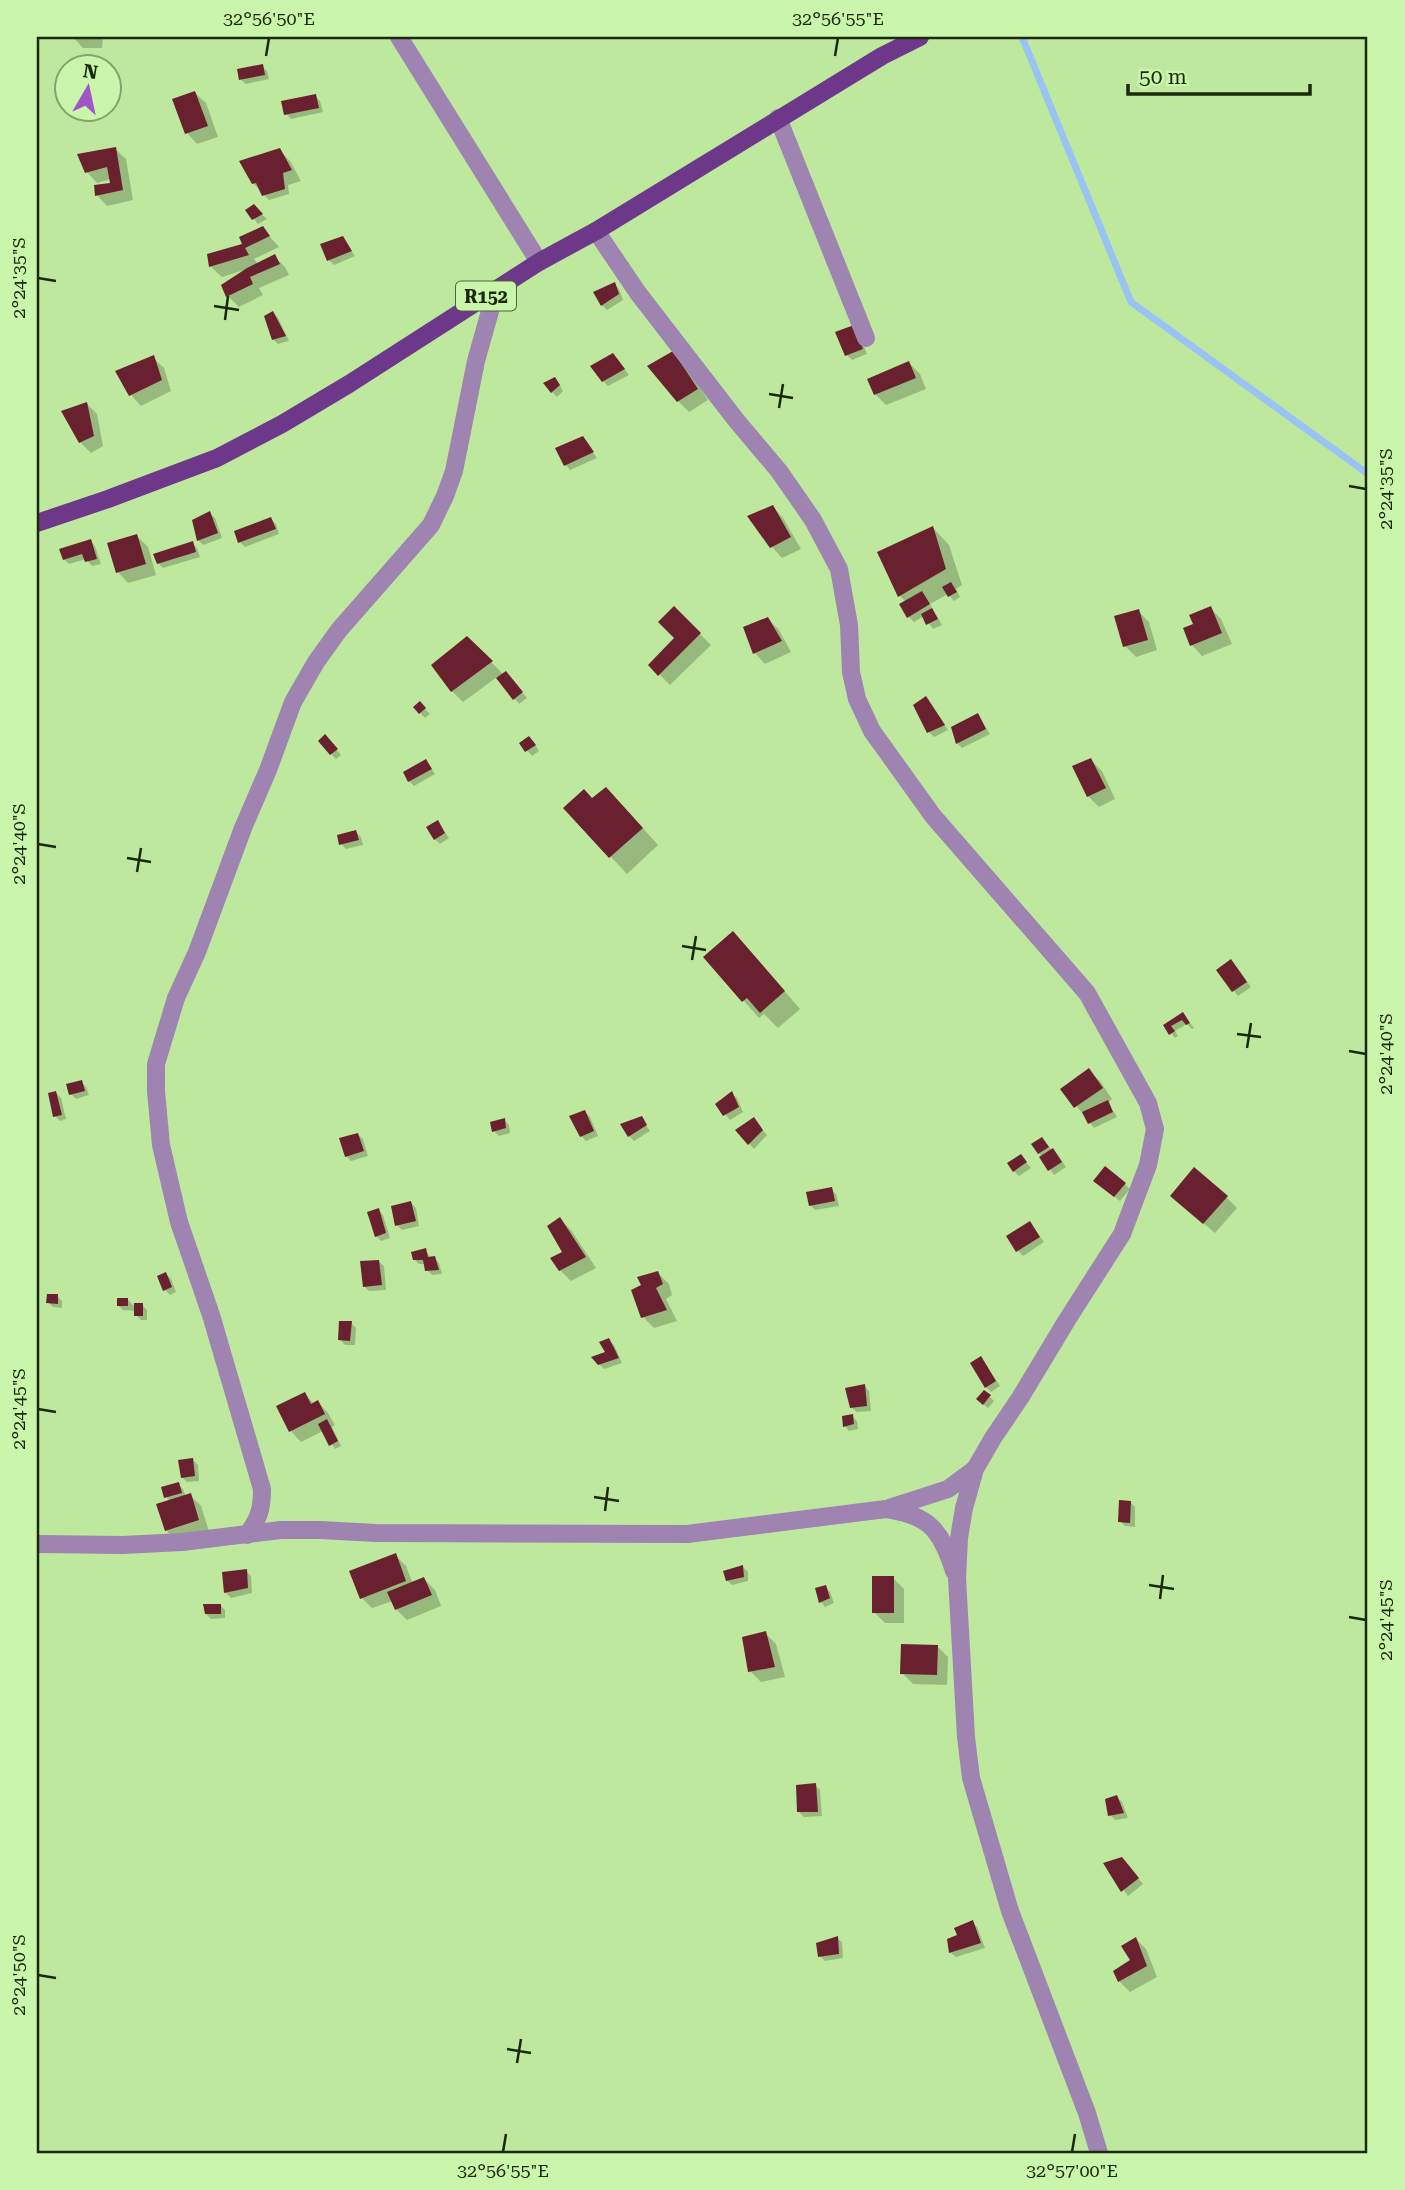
<svg xmlns="http://www.w3.org/2000/svg" width="1405" height="2190" font-family="'Roboto Serif',serif">
<style>
.shadow{fill:#0003}
.lines{fill:none;stroke-linecap:round;stroke-linejoin:round}
.stream{stroke:#99c3f4;stroke-width:7}
.building{fill:#6a212f}
.minor{stroke:#9f83b0;stroke-width:18}
.primary{stroke:#6d378a;stroke-width:18}
.ticks{fill:none;stroke:#1a290c;stroke-width:2.5}
.labels{text-anchor:middle;dominant-baseline:central;stroke-width:7;stroke-linejoin:round;paint-order:stroke}
.shield{fill:#caf6ab;stroke:#4f663c;stroke-width:2}
.shield-label{font-size:18px;font-weight:bold;fill:#1a290c}
.neatline{fill:none;stroke:#1a290c;stroke-width:2.5}
.ticks-label{font-size:18px;text-anchor:middle;fill:#1a290c}
</style>
<rect width="100%" height="100%" fill="#bee89e"/>
<g class="shadow">
<path d="M73,37H103L102,48H83Z"/>
<path d="M262,66L267,71L269,79L246,84L241,80Z"/>
<path d="M195,93L206,103L218,137L197,144L187,133Z"/>
<path d="M315,96L320,101L323,112L291,119L286,114Z"/>
<path d="M115,149L126,159L133,200L107,206L97,195L112,185L111,179L97,183L87,172Z"/>
<path d="M279,150L290,161L301,181L288,185L289,194L269,200L253,183Z"/>
<path d="M254,207L267,219L258,224L247,210Z"/>
<path d="M262,228L279,247L254,259L258,264L274,256L285,267L289,275L259,288L263,295L239,307L228,296L244,270L222,277L211,267L209,256L244,245Z"/>
<path d="M343,238L355,256L334,265L329,260Z"/>
<path d="M615,284L619,289L623,300L607,310L602,305Z"/>
<path d="M273,313L278,318L289,341L278,344L273,339Z"/>
<path d="M858,332L867,354L852,360L847,355L837,333Z"/>
<path d="M673,353L684,364L708,400L689,412L678,401Z"/>
<path d="M153,358L164,368L171,391L141,406L131,395L118,371Z"/>
<path d="M617,360L629,375L608,386L603,381Z"/>
<path d="M909,363L920,374L926,389L886,405L875,394Z"/>
<path d="M559,384L563,391L557,397L552,392Z"/>
<path d="M87,404L97,414L103,446L91,453L80,442Z"/>
<path d="M587,444L597,458L570,470L566,465Z"/>
<path d="M773,507L783,518L801,549L782,558L772,547Z"/>
<path d="M210,514L215,518L222,538L203,545L198,540Z"/>
<path d="M271,519L276,524L279,534L245,547L240,542Z"/>
<path d="M933,528L949,545L962,585L956,589L960,597L954,601L948,594L930,604L942,625L933,629L924,616L914,622L909,617L906,602L900,596L880,553Z"/>
<path d="M137,536L148,547L156,575L128,583L118,572Z"/>
<path d="M91,541L95,546L101,564L92,566L86,559L69,564L64,559Z"/>
<path d="M192,543L197,548L200,557L163,568L159,564L156,555Z"/>
<path d="M1210,608L1221,619L1232,644L1202,656L1192,645L1195,625Z"/>
<path d="M674,609L711,645L670,685L650,665L677,639Z"/>
<path d="M1138,611L1149,622L1157,650L1136,657L1125,646Z"/>
<path d="M768,619L779,630L791,652L765,664L755,653Z"/>
<path d="M467,638L504,675L511,678L527,698L519,704L497,677L463,702L452,691Z"/>
<path d="M926,698L948,730L934,737L929,732Z"/>
<path d="M420,703L430,714L425,718L415,707Z"/>
<path d="M978,715L990,734L962,748L957,743Z"/>
<path d="M330,742L341,755L336,759L331,754Z"/>
<path d="M534,743L539,751L532,756L521,744Z"/>
<path d="M1091,760L1102,771L1115,799L1099,807L1088,796Z"/>
<path d="M426,761L435,774L414,786L409,781Z"/>
<path d="M593,800L622,805L658,845L627,874L566,809Z"/>
<path d="M438,822L449,838L440,844L435,839Z"/>
<path d="M356,832L361,837L363,845L346,849L341,844Z"/>
<path d="M749,950L800,1009L778,1028L764,1014L759,1018L705,957Z"/>
<path d="M1236,966L1251,987L1238,996L1218,970Z"/>
<path d="M1183,1014L1194,1028L1192,1029L1187,1024L1175,1031L1178,1036L1175,1038L1165,1025Z"/>
<path d="M1089,1071L1100,1081L1112,1099L1108,1103L1117,1117L1094,1128L1063,1089Z"/>
<path d="M81,1082L86,1087L89,1095L76,1099L71,1094Z"/>
<path d="M56,1093L61,1098L66,1119L60,1121L55,1116Z"/>
<path d="M732,1094L737,1098L743,1112L730,1120L717,1104Z"/>
<path d="M585,1112L590,1117L598,1136L586,1141L581,1136Z"/>
<path d="M641,1118L650,1131L634,1141L629,1136Z"/>
<path d="M504,1120L509,1125L510,1133L499,1136L494,1131Z"/>
<path d="M758,1125L767,1135L754,1149L738,1131Z"/>
<path d="M358,1135L363,1139L368,1156L351,1161L346,1156Z"/>
<path d="M1047,1144L1052,1151L1053,1150L1058,1155L1066,1167L1054,1175L1039,1153Z"/>
<path d="M1025,1161L1031,1168L1019,1176L1014,1171Z"/>
<path d="M1125,1184L1130,1189L1120,1201L1100,1185Z"/>
<path d="M831,1189L836,1194L839,1206L815,1210L811,1206Z"/>
<path d="M1226,1197L1237,1208L1215,1233L1183,1206Z"/>
<path d="M411,1203L416,1208L419,1226L402,1230L397,1225Z"/>
<path d="M378,1210L383,1215L390,1238L381,1241L376,1236Z"/>
<path d="M560,1219L571,1230L596,1268L571,1281L560,1270L564,1252Z"/>
<path d="M1030,1223L1044,1242L1023,1256L1018,1251Z"/>
<path d="M425,1250L431,1258H434L439,1263L442,1274L432,1275L427,1270L426,1264H419L414,1259Z"/>
<path d="M379,1262L384,1266L386,1290L369,1291L364,1286Z"/>
<path d="M658,1273L669,1284L672,1295L666,1299L677,1321L654,1328L643,1317Z"/>
<path d="M166,1274L171,1279L176,1292L170,1295L165,1290Z"/>
<path d="M57,1296L62,1301V1308L53,1307L48,1302Z"/>
<path d="M128,1300L136,1308L142,1305L147,1310V1320H141L136,1315V1311L123,1310L118,1305Z"/>
<path d="M351,1323L356,1328L355,1345H345L340,1340Z"/>
<path d="M609,1340L614,1345L622,1363L604,1369L599,1364L607,1353Z"/>
<path d="M981,1358L1000,1386L991,1392L986,1387Z"/>
<path d="M865,1386L869,1391L871,1411L857,1412L851,1407Z"/>
<path d="M305,1394L314,1404L318,1402L328,1413L335,1425L332,1427L341,1446L335,1449L323,1431L301,1442L291,1431Z"/>
<path d="M990,1397L994,1401L988,1408L983,1404Z"/>
<path d="M852,1416L857,1421L858,1429L849,1431L845,1426Z"/>
<path d="M193,1460L198,1465L199,1481L187,1482L182,1477Z"/>
<path d="M178,1484L183,1489L186,1497L190,1495L201,1506L209,1531L177,1541L166,1530L170,1501L166,1497Z"/>
<path d="M1130,1502L1135,1507V1527L1125,1526L1120,1521Z"/>
<path d="M395,1555L406,1566L413,1584L424,1579L435,1590L441,1606L407,1620L396,1609L393,1601L372,1608L362,1598Z"/>
<path d="M743,1567L748,1572V1581L732,1585L727,1580Z"/>
<path d="M246,1571L251,1576L252,1593L231,1598L226,1593L224,1573Z"/>
<path d="M893,1578L904,1589V1623H885L874,1612Z"/>
<path d="M825,1587L830,1592L834,1603L825,1607L821,1602Z"/>
<path d="M220,1605L225,1610V1618L211,1619L206,1614Z"/>
<path d="M765,1633L776,1644L785,1677L761,1682L750,1671Z"/>
<path d="M937,1646L948,1657L947,1685L913,1684L902,1673Z"/>
<path d="M815,1785L820,1790L822,1816L804,1817L799,1812Z"/>
<path d="M1117,1797L1122,1802L1128,1818L1115,1820L1110,1815Z"/>
<path d="M1106,1864H1126L1143,1884L1128,1896Z"/>
<path d="M972,1922L977,1927L985,1948L956,1957L951,1953L949,1940L959,1936Z"/>
<path d="M837,1938L842,1942L843,1958L825,1961L820,1956Z"/>
<path d="M1136,1939L1146,1949L1157,1977L1130,1992L1119,1981L1132,1960Z"/>
</g>
<g class="lines">
<path class="stream" d="M1022,37L1131,302L1368,474"/>
</g>
<g class="building">
<path d="M263,64L265,75L239,80L237,69Z"/>
<path d="M195,91L208,126L185,134L172,99Z"/>
<path d="M316,94L319,108L284,115L281,101Z"/>
<path d="M116,147L123,190L95,196L94,185L110,183L107,167L85,173L77,154Z"/>
<path d="M280,148L292,170L283,173L285,189L262,196L256,183L252,184L239,161Z"/>
<path d="M254,204L263,214L252,220L245,210Z"/>
<path d="M263,226L270,236L245,248L249,255L209,267L207,254L242,244L239,237Z"/>
<path d="M343,236L352,251L327,261L320,244Z"/>
<path d="M275,254L280,264L250,277L253,284L226,297L221,285L247,268Z"/>
<path d="M615,282L619,294L601,306L593,292Z"/>
<path d="M273,311L286,336L272,340L264,316Z"/>
<path d="M854,325L863,349L845,356L835,332Z"/>
<path d="M673,351L698,389L677,402L647,366Z"/>
<path d="M613,353L625,369L602,382L590,366Z"/>
<path d="M154,355L162,380L129,396L115,371Z"/>
<path d="M909,361L916,378L874,395L867,379Z"/>
<path d="M555,377L560,385L551,393L543,383Z"/>
<path d="M87,402L94,436L79,443L61,411Z"/>
<path d="M583,436L594,452L564,466L555,448Z"/>
<path d="M773,505L791,537L770,548L747,516Z"/>
<path d="M210,511L218,533L197,541L192,520Z"/>
<path d="M271,517L276,529L238,543L234,531Z"/>
<path d="M933,526L946,569L898,597L877,552Z"/>
<path d="M137,534L146,564L116,573L107,543Z"/>
<path d="M91,539L97,559L85,562L82,554L63,560L59,549Z"/>
<path d="M193,541L196,552L157,564L153,554Z"/>
<path d="M951,582L957,592L948,597L942,587Z"/>
<path d="M922,591L930,604L907,618L899,604Z"/>
<path d="M674,606L701,633L658,676L648,665L674,638L658,622Z"/>
<path d="M1211,606L1222,633L1190,646L1183,628L1193,624L1189,615Z"/>
<path d="M932,608L938,619L926,625L921,614Z"/>
<path d="M1139,609L1148,640L1123,647L1114,616Z"/>
<path d="M768,617L782,641L753,654L743,627Z"/>
<path d="M467,636L493,661L451,692L431,665Z"/>
<path d="M506,671L523,692L513,700L496,678Z"/>
<path d="M926,696L945,725L927,733L913,705Z"/>
<path d="M420,701L426,708L419,714L413,707Z"/>
<path d="M978,713L986,729L956,744L951,727Z"/>
<path d="M325,734L338,749L330,755L318,741Z"/>
<path d="M529,736L536,745L525,752L519,743Z"/>
<path d="M1091,758L1106,788L1087,797L1072,766Z"/>
<path d="M426,759L432,769L408,782L403,772Z"/>
<path d="M606,787L643,828L609,858L563,808L584,789L592,798Z"/>
<path d="M438,820L445,833L434,840L426,827Z"/>
<path d="M356,830L359,840L339,845L337,835Z"/>
<path d="M733,931L785,991L760,1013L747,998L742,1002L703,957Z"/>
<path d="M1231,959L1247,982L1232,992L1216,970Z"/>
<path d="M1183,1012L1190,1023L1186,1025L1182,1020L1171,1026L1175,1031L1169,1035L1163,1025Z"/>
<path d="M1089,1068L1103,1088L1074,1108L1060,1089Z"/>
<path d="M82,1080L85,1091L69,1095L66,1084Z"/>
<path d="M56,1091L62,1115L53,1117L48,1093Z"/>
<path d="M732,1091L739,1107L723,1116L715,1104Z"/>
<path d="M1108,1100L1113,1112L1088,1124L1082,1112Z"/>
<path d="M585,1110L594,1131L580,1137L569,1116Z"/>
<path d="M642,1116L647,1125L628,1137L620,1124Z"/>
<path d="M754,1117L763,1130L748,1145L735,1130Z"/>
<path d="M505,1118L506,1128L492,1132L490,1122Z"/>
<path d="M358,1133L364,1151L345,1157L339,1138Z"/>
<path d="M1042,1137L1049,1147L1038,1154L1031,1144Z"/>
<path d="M1053,1148L1062,1162L1048,1171L1039,1157Z"/>
<path d="M1021,1154L1027,1162L1013,1172L1007,1163Z"/>
<path d="M1105,1166L1126,1183L1114,1197L1093,1181Z"/>
<path d="M1194,1167L1228,1196L1203,1224L1170,1196Z"/>
<path d="M832,1187L835,1201L809,1206L806,1192Z"/>
<path d="M411,1201L416,1221L395,1226L391,1206Z"/>
<path d="M379,1208L386,1233L375,1237L367,1212Z"/>
<path d="M560,1217L586,1257L559,1271L550,1258L562,1252L547,1226Z"/>
<path d="M1030,1221L1040,1237L1016,1252L1006,1236Z"/>
<path d="M426,1248L428,1257L435,1256L439,1270L425,1271L423,1260H413L411,1252Z"/>
<path d="M379,1260L382,1285L363,1287L360,1261Z"/>
<path d="M658,1271L663,1284L656,1288L667,1310L641,1318L631,1290L641,1285L637,1277Z"/>
<path d="M166,1272L172,1287L163,1291L157,1276Z"/>
<path d="M47,1294H58V1304L46,1303Z"/>
<rect x="117" y="1298" width="11" height="8"/>
<rect x="134" y="1303" width="9" height="13"/>
<path d="M339,1321H352L350,1341L338,1340Z"/>
<path d="M609,1338L619,1358L598,1365L591,1357L605,1352L599,1342Z"/>
<path d="M981,1356L996,1381L985,1388L970,1363Z"/>
<path d="M865,1384L867,1406L850,1408L845,1388Z"/>
<path d="M984,1390L991,1395L983,1405L976,1399Z"/>
<path d="M305,1392L311,1404L318,1400L325,1414L289,1432L276,1406Z"/>
<path d="M853,1414L854,1424L843,1427L842,1416Z"/>
<path d="M327,1419L338,1441L329,1446L318,1424Z"/>
<path d="M193,1458L195,1476L181,1478L178,1460Z"/>
<path d="M179,1482L182,1493L164,1498L161,1487Z"/>
<path d="M191,1493L199,1520L165,1531L156,1504Z"/>
<path d="M1119,1500L1131,1501L1130,1523L1118,1522Z"/>
<path d="M396,1553L406,1581L360,1599L349,1571Z"/>
<path d="M743,1565L744,1577L726,1581L723,1571Z"/>
<path d="M247,1569L248,1588L224,1593L222,1572Z"/>
<rect x="872" y="1576" width="22" height="37"/>
<path d="M424,1577L432,1595L395,1610L387,1592Z"/>
<path d="M826,1585L830,1598L819,1603L815,1588Z"/>
<path d="M203,1604H221V1614H205Z"/>
<path d="M766,1631L775,1667L748,1672L742,1637Z"/>
<path d="M901,1644L938,1645L937,1675L900,1674Z"/>
<path d="M816,1783L818,1812H797L796,1785Z"/>
<path d="M1117,1795L1124,1813L1108,1816L1105,1799Z"/>
<path d="M1122,1857L1139,1878L1121,1892L1103,1863Z"/>
<path d="M973,1920L981,1943L949,1953L947,1939L957,1935L954,1928Z"/>
<path d="M838,1936L839,1954L818,1957L816,1943Z"/>
<path d="M1136,1937L1147,1966L1118,1982L1113,1971L1130,1960L1121,1946Z"/>
</g>
<g class="lines">
<g class="minor">
<path d="M399,37L539,262"/>
<path d="M778,118L866,338"/>
<path d="M596,231L638,293L736,420L779,471L813,520L839,569L849,625L851,672L857,699L872,731L933,816L1087,993L1148,1103L1155,1129L1148,1165L1122,1234L1067,1320L1020,1398L993,1438L975,1469L964,1508L959,1538L957,1578L966,1737L971,1778L1010,1911L1087,2113L1099,2153"/>
<path d="M889,1508L948,1489L975,1469"/>
<path d="M247,1535C259,1518 262,1510 262,1489L211,1315L179,1222L161,1145L156,1091V1064L176,998L197,952L243,828L268,770L293,702L316,662L339,630L431,525L445,496L454,471L476,361L496,290"/>
<path d="M37,1544L123,1545L182,1542L281,1530H320L376,1533L687,1534L886,1509C929,1515 941,1530 954,1571"/>
</g>
<path class="primary" d="M37,523L108,499L217,458L282,424L349,384L539,262L596,231L882,56L920,37"/>
</g>
<path class="ticks" d="M266,56L269,38M835,56L838,38M38,278L56,281M214,306L239,310M225,320L228,296M769,394L793,398M779,408L783,384M1349,486L1366,489M38,844L56,847M127,858L151,862M137,872L141,848M682,946L706,950M692,960L696,936M1237,1034L1261,1037M1247,1048L1251,1023M1349,1051L1366,1054M38,1409L56,1412M594,1497L619,1501M605,1511L608,1487M1149,1585L1174,1589M1160,1599L1163,1575M1349,1617L1366,1620M38,1975L56,1978M507,2049L531,2053M517,2063L521,2039M503,2152L506,2134M1072,2152L1075,2134"/>
<g class="labels">
<rect class="shield" x="456" y="281.5" width="60" height="29" rx="5"/>
<g class="shield-label">
<text x="486" y="296">R152</text>
</g>
</g>
<rect width="1405" height="2190" fill="none" stroke="#caf6ab" stroke-width="77"/>
<g transform="translate(88 88) rotate(9)"><circle r="33" fill="#caf6ab" stroke="#84a46b" stroke-width="2"/>
<path d="M0-5L12 26L0 18L-12 26Z" fill="#a156c8"/>
<text y="-10" font-size="19" font-weight="bold" text-anchor="middle" fill="#1a290c">N</text>
</g>
<path d="M1128 84v10h182v-10" fill="none" stroke="#1a290c" stroke-width="3.5"/>
<text x="1139" y="84" font-size="21" fill="#1a290c" stroke="#caf6ab" stroke-width="5" paint-order="stroke">50 m</text>
<rect x="38" y="38" width="1328" height="2114" class="neatline"/>
<g class="ticks-label">
<text x="269" y="25">32°56'50"E</text>
<text x="838" y="25">32°56'55"E</text>
<text transform="translate(19 278) rotate(-90)" y="6">2°24'35"S</text>
<text transform="translate(1386 489) rotate(-90)" y="6">2°24'35"S</text>
<text transform="translate(19 844) rotate(-90)" y="6">2°24'40"S</text>
<text transform="translate(1386 1054) rotate(-90)" y="6">2°24'40"S</text>
<text transform="translate(19 1409) rotate(-90)" y="6">2°24'45"S</text>
<text transform="translate(1386 1620) rotate(-90)" y="6">2°24'45"S</text>
<text transform="translate(19 1975) rotate(-90)" y="6">2°24'50"S</text>
<text x="503" y="2177">32°56'55"E</text>
<text x="1072" y="2177">32°57'00"E</text>
</g>
</svg>
